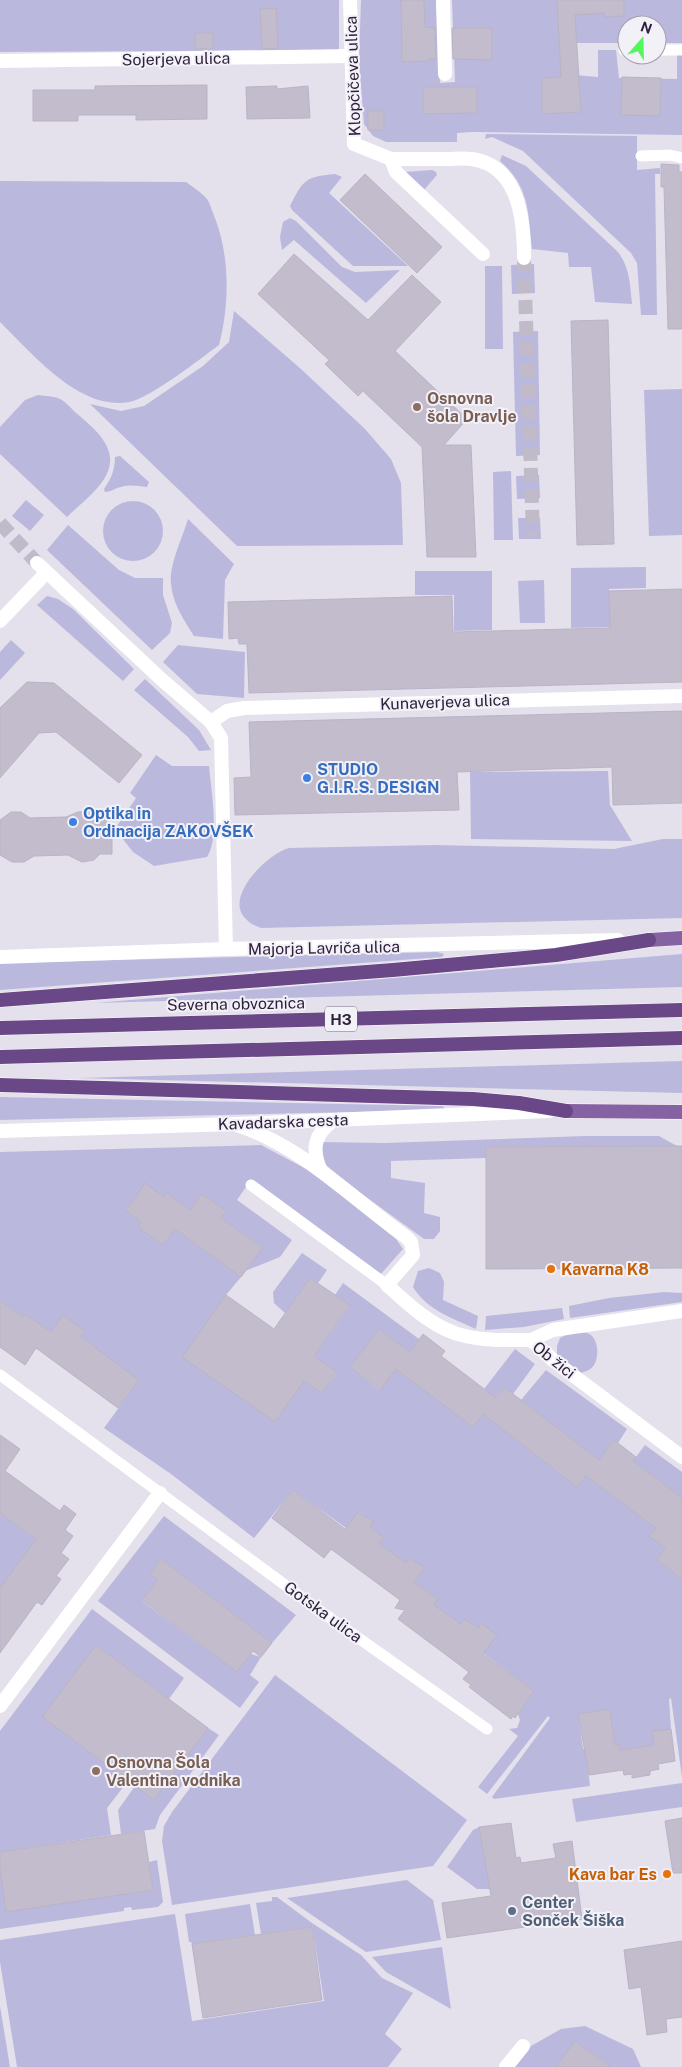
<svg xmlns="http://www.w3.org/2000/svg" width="682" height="2067" font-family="'Public Sans',sans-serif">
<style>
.green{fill:#bbb8de}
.building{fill:#c2bccc;stroke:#bab3c5}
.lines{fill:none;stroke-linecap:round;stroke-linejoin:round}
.minor-tunnel{stroke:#c0bac9;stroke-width:14;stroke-dasharray:14 7;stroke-linecap:butt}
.primary-casing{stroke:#fff;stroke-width:15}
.trunk-casing{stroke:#fff;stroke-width:15}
.service{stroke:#fff;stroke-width:11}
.minor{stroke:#fff;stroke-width:14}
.tertiary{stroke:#fff;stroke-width:14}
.primary{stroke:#8563a2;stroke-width:14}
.trunk{stroke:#6a4786;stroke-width:14}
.education-dot{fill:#8d6e63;stroke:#f3f1f8;stroke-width:2}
.shop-dot{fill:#3f7fe0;stroke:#f3f1f8;stroke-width:2}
.food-dot{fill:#e8710a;stroke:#f3f1f8;stroke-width:2}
.service-dot{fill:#5c6f8a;stroke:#f3f1f8;stroke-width:2}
.labels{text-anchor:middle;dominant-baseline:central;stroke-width:4;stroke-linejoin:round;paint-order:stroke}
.shield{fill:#f3f1f8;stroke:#6a5f74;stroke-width:1}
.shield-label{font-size:15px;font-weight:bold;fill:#2f203c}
.street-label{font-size:16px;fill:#2f203c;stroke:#f3f1f8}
.education-label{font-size:16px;font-weight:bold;fill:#785e54;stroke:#f3f1f8;text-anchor:start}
.shop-label{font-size:16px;font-weight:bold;fill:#366cbe;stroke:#f3f1f8;text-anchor:start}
.food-label{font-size:16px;font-weight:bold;fill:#c56008;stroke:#f3f1f8;text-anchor:start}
.service-label{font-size:16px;font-weight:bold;fill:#4e5e75;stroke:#f3f1f8;text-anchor:start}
</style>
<rect width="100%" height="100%" fill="#e4e0ec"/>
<g class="green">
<path d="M0,0H339V50L0,52Z"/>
<path d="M361,0H436L440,83L455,82L452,0H682V43H657V25H627V43H561L563,74L598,77V50H616L619,78L677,79V53H682V135L473,132L457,133V142H386L373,136L364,124L359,60Z"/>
<path d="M486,134L637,136V170L660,168V174H655L657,315H641L637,263L631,253L523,151L492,137L485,139Z"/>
<path d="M502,155L526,166L618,252C630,268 630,285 632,304L595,302L591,267H569L568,253L532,249C528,213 530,187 500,161Z"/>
<path d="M432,170L436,172L437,175L423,191L404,172Z"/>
<path d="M335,174L342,177L329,193L408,266H353L292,210L290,206C303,180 305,177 335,174Z"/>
<path d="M0,181L186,182C193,187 202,193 207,199C210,203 211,209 213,213C230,253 230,303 219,345C200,359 149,399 129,402C79,411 32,353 0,322Z"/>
<path d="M290,218L296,221L342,267L355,272L400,270L366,303L294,240L282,250L280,237L283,222Z"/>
<path d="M534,264L535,293L512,294L511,265Z"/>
<path d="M485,266H502L503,349H485Z"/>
<path d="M234,311L301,369L365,429L391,459L401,483L403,545L237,546L90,404L121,411L144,406L203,366L229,342Z"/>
<path d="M538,331L540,455L516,456L513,332Z"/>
<path d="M682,389V535L649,536L644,390Z"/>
<path d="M38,395C45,396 54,396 60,399C66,402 71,408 75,412C90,425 116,444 109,468C104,487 81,503 67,517L0,454V427L25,400Z"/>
<path d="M120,456L149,482L147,487C138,486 130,484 121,487C115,488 111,492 105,492L104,489C111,479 115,470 115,457Z"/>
<path d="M511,471L513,540H494L493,472Z"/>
<path d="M539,475L540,498L517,499L516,476Z"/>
<path d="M26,500L44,515L30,531L12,516Z"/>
<circle cx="133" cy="531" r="30"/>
<path d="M518,518H540L541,539H519Z"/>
<path d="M188,519L234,564L225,580L223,639L194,636C184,620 172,603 171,583C169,565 183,536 188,519Z"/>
<path d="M68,525L119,570L135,578H163V595L172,623L170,633L152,650L47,550Z"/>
<path d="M646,567V588L609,589L610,627L571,628V568Z"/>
<path d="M415,571H492V630L454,631V595H415Z"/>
<path d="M544,580L545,623H520L518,581Z"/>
<path d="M47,596L58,599L73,609L134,669L123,681L37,605Z"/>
<path d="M11,640L25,653L0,680V652Z"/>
<path d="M178,645L245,652L244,698L197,694L163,662Z"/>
<path d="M145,679L199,730L211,750L199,751L188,737L134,690Z"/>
<path d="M156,755L172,766H209C211,790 220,837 207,857L154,866L133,852L115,829L136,798L130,793Z"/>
<path d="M608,771L610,805L632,841L471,839L470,772Z"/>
<path d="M663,839H682V918L261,928C253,925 247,922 242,914C229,892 269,853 289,848L436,845L614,849Z"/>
<path d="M437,952L444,954L442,957L0,990V963Z"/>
<path d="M682,954V987L95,1003Z"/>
<path d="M682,1061V1093L79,1078Z"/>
<path d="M0,1097L442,1106L445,1108L444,1110L0,1120Z"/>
<path d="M585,1136H659L677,1146L486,1147V1158L391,1161V1178L425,1183L424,1213L440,1217V1231L434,1239H424L351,1186L325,1164L320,1142L385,1143Z"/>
<path d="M261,1145L310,1171L396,1239L403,1249L380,1275L250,1181L237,1200L292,1240L280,1257L245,1271L262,1247L221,1218L226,1211L202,1194L190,1210L167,1193L164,1197L145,1184L126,1210L141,1222L138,1227L163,1245L175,1229L241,1277L226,1295L183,1357L304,1381L322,1393L337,1373L314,1356L350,1306L335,1295L343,1283L419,1339L410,1352L379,1329L350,1367L379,1390L396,1369L473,1427L483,1414L577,1487L586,1476L656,1528L650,1536L665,1548L657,1560L682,1579V1777L671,1698L669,1699L671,1729L653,1732L654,1745L620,1750L619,1744L615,1745L610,1709L578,1714L583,1749H590L587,1759L590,1786L494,1799L492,1797L550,1718L548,1716L487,1794L478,1787L518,1736L509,1729L517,1728L520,1720L518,1714L534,1691L483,1653L481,1624L478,1628L465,1619L461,1624L434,1605L438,1599L414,1582L424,1568L410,1558L406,1563L379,1544L384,1538L370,1527L373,1522L359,1512L346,1528L293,1490L254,1538L171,1474L104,1428L139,1380L81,1337L85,1331L64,1316L51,1332L25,1314L23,1317L0,1301V1152Z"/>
<path d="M302,1253L327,1270L318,1283L310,1278L285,1313L274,1303L273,1292Z"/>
<path d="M429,1268L440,1273L444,1282L443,1300L478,1316L476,1329C452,1318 427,1310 413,1287L418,1271Z"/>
<path d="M664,1292L682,1293V1302L570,1318L569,1306L609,1298Z"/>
<path d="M562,1308L564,1319L524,1327L485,1330L486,1316Z"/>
<path d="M570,1333C575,1333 582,1332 587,1333C598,1336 600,1356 594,1365C591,1370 586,1371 581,1373L557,1356V1346L560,1338Z"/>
<path d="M515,1349L535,1364L513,1394L504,1387L495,1398L484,1389Z"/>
<path d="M546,1370L627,1429L618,1443L613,1441L599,1460L521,1400Z"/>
<path d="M645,1445L682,1472V1498L633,1461Z"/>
<path d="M0,1513L38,1541L0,1591Z"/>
<path d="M164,1516L296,1615L272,1643L161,1559L150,1574L158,1580L142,1601L237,1672L251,1654L261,1657L250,1675L259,1682L240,1708L98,1601Z"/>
<path d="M92,1609L184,1678L169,1699L96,1645L43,1717L128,1781L107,1808L111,1835L0,1852V1731Z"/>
<path d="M275,1675L467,1820L433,1866L172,1905L162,1841L164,1826L172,1812Z"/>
<path d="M208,1728L219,1735L160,1815L155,1829L121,1834L118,1810L135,1786L154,1800Z"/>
<path d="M682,1783V1807L576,1822L572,1799Z"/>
<path d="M479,1827L485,1862H491L490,1889H477L447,1867L473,1830Z"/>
<path d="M157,1860L163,1902L158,1907L132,1910L131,1907L124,1908V1911L0,1929V1869L6,1911L153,1890L149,1862Z"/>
<path d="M407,1880L433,1900L441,1940L366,1952L287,1898Z"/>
<path d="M272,1897H277L312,1923L361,1955L382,1978L413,1993L385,2034L402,2049L388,2067H17L0,1962V1940L175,1914L192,2021L324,2001L312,1925V1927L261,1934L256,1903L272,1901Z"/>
<path d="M250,1904L255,1935L192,1944L191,1942H189L185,1914Z"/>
<path d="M442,1947L451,2009L386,1972L372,1957Z"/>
<path d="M0,2006L10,2067H0Z"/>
<path d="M585,2026L633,2049L641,2067H603L606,2063L575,2041L556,2067H515L531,2046L561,2029Z"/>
</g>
<g class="building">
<path d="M401,0H424L425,27L435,28L436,59H429V61L402,62Z"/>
<path d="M557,0H624V16L604,17V13L575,15L581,112L542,114V78L561,77Z"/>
<path d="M276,8L278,48L262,49L260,9Z"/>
<path d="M452,28H492V60L453,59Z"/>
<rect x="195" y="33" width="18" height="16"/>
<path d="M622,77L661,78L660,116L621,115Z"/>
<path d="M207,85V119L136,120V115H78V121H33V90H95V86Z"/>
<path d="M277,86V89L308,86L310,118L247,119L246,87Z"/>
<path d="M423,87H477V113L423,114Z"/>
<rect x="368" y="111" width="16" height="19"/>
<path d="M661,164L679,165V172H682V329H668L664,187H661Z"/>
<path d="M365,174L442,247L417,273L340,200Z"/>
<path d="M294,254L368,320L412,275L441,302L395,351L467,419L444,445H471L476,557H427L422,447L363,391L358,396L325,364L329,360L258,294Z"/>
<path d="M608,320L614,544L577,545L571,321Z"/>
<path d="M682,589V682L249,693L247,644H239L238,638L229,639L228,602L452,596L453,632L610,628L609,591Z"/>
<path d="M27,682L54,683L142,755L119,783L56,732L39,733L0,778V708Z"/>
<path d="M682,711V803L613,805L612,767L457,772L459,810L235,815L234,778L251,777L249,722Z"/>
<path d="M89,811L98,816L106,817L107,834H112V854H100L94,860L82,862L68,855L34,856L24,862H12L0,855V820L11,812H21L30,818L66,817L78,812Z"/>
<path d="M682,1146V1268L486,1269V1147Z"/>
<path d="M145,1183L164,1197L167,1193L190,1210L202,1194L226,1211L221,1218L263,1248L241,1277L175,1229L163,1245L138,1227L141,1222L126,1211Z"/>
<path d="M310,1278L350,1305L314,1356L337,1372L322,1393L304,1381L275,1422L182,1357L226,1295L274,1329Z"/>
<path d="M0,1301L23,1317L25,1314L51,1332L63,1315L85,1331L81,1337L139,1380L118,1408L36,1348L25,1365L0,1347Z"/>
<path d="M379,1329L410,1352L423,1334L445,1351L441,1356L496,1398L504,1387L599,1460L614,1440L636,1457L633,1461L682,1498V1579L657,1560L665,1548L649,1536L656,1528L586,1476L577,1487L483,1414L473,1427L396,1369L380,1390L350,1367Z"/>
<path d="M0,1435L20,1449L5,1471L60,1511L64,1505L76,1514L65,1530L73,1536L61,1553L69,1559L56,1576L61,1579L42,1605L37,1602L0,1653V1588L36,1539L0,1513Z"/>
<path d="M293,1490L345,1529L358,1512L374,1522L370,1527L384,1538L379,1544L406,1563L410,1558L425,1568L414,1582L438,1599L434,1605L461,1624L465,1619L478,1628L481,1623L497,1635L483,1654L534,1691L515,1718L513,1716L511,1719L469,1687L471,1685L463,1679L469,1672L398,1619L405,1610L395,1608L400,1600L331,1549L324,1558L272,1518Z"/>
<path d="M161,1559L272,1643L261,1657L253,1651L237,1672L142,1600L158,1580L150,1574Z"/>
<path d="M96,1645L208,1728L154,1800L42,1717Z"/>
<path d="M610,1709L615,1745L619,1744L620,1750L654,1745L652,1731L671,1729L675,1761L658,1764L659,1769L650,1771V1775L632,1778V1774L624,1775L623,1770L589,1775L578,1714Z"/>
<path d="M682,1818V1873H673L665,1821Z"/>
<path d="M511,1823L516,1858L520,1857L521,1863L556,1858L553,1844L572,1841L582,1919L447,1938L442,1903L491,1896L479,1827Z"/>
<path d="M144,1831L153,1890L6,1912L0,1869V1852Z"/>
<path d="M312,1927L322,2000L203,2018L192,1944Z"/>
<path d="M682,1941V2017L666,2019L667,2032L647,2035L641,1987L629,1989L624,1950Z"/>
<path d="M575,2041L611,2067H556Z"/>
</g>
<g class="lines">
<g class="minor-tunnel">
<path d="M524,258L533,536"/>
<path d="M0,523L37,563"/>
</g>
<defs>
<g id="primary">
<path d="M649,940L682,938"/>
<path d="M566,1111L682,1112"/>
</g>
<g id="trunk">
<path d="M0,1000L393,970L556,955L649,940"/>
<path d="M0,1028L682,1010"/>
<path d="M0,1057L682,1038"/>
<path d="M0,1085L473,1099L519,1103L566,1111"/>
</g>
</defs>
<use href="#primary" class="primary-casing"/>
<use href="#trunk" class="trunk-casing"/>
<g class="service">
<path d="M624,50H627"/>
<path d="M657,50H682"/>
<path d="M641,156L670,155L682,158"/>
<path d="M251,1185L387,1285"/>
<path d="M0,1375L319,1610L487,1729"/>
</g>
<g class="minor">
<path d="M350,0L354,144L391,159L396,172L483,254"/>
<path d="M443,0L445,74"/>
<path d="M0,61L351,56"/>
<path d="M391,159C409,159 427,159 445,159C454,159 463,158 472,159C519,166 524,219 524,258"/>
<path d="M37,563L161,679L211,722"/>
<path d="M0,621L46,573"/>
<path d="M226,949L221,738L211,722L227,711L244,708L682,696"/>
<path d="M237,1125C301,1146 352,1198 406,1237L411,1242L413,1255L387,1285C409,1305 435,1330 465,1336C486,1341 509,1340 531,1340L554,1361L682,1457"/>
<path d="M321,1171C311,1149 314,1134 334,1120"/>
<path d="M531,1340L553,1330L682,1311"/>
<path d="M0,1706L160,1493"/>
<path d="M506,2067L523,2046"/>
</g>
<g class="tertiary">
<path d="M0,957L226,949L618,940"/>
<path d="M0,1131L236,1124L549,1111"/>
</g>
<use href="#primary" class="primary"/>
<use href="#trunk" class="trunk"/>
</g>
<g class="education-dot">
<circle cx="417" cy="407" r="5"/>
<circle cx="96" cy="1771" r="5"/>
</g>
<g class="shop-dot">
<circle cx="307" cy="778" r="5"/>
<circle cx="73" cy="822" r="5"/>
</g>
<g class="food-dot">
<circle cx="551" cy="1269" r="5"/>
<circle cx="667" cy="1874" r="5"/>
</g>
<circle class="service-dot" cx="512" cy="1911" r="5"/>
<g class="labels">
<rect class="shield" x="325" y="1006.5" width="32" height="25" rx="4"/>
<g class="shield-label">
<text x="341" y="1019">H3</text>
</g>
<g class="street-label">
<text transform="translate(176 59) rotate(-1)">Sojerjeva ulica</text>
<text transform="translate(353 76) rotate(-92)">Klopčičeva ulica</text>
<text transform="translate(445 702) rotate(-2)">Kunaverjeva ulica</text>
<text transform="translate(324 948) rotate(-1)">Majorja Lavriča ulica</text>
<text transform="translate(236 1004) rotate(-1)">Severna obvoznica</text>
<text transform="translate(283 1122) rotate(-2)">Kavadarska cesta</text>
<text transform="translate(554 1360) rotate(38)">Ob žici</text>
<text transform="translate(323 1612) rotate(36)">Gotska ulica</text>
</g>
<g class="education-label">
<text x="427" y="398">Osnovna<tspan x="427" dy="18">šola Dravlje</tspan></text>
<text x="106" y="1762">Osnovna Šola<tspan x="106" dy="18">Valentina vodnika</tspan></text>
</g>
<g class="shop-label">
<text x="317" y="769">STUDIO<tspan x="317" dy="18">G.I.R.S. DESIGN</tspan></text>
<text x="83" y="813">Optika in<tspan x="83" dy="18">Ordinacija ZAKOVŠEK</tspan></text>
</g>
<g class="food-label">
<text x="561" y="1269">Kavarna K8</text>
<text x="657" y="1874" text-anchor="end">Kava bar Es</text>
</g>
<g class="service-label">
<text x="522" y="1902">Center<tspan x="522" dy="18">Sonček Šiška</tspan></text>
</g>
</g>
<g transform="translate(642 40) rotate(20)"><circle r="24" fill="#f3f1f8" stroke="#a59dad"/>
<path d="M0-4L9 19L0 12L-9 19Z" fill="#54f65b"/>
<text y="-8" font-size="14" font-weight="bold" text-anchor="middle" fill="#2f203c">N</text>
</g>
</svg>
